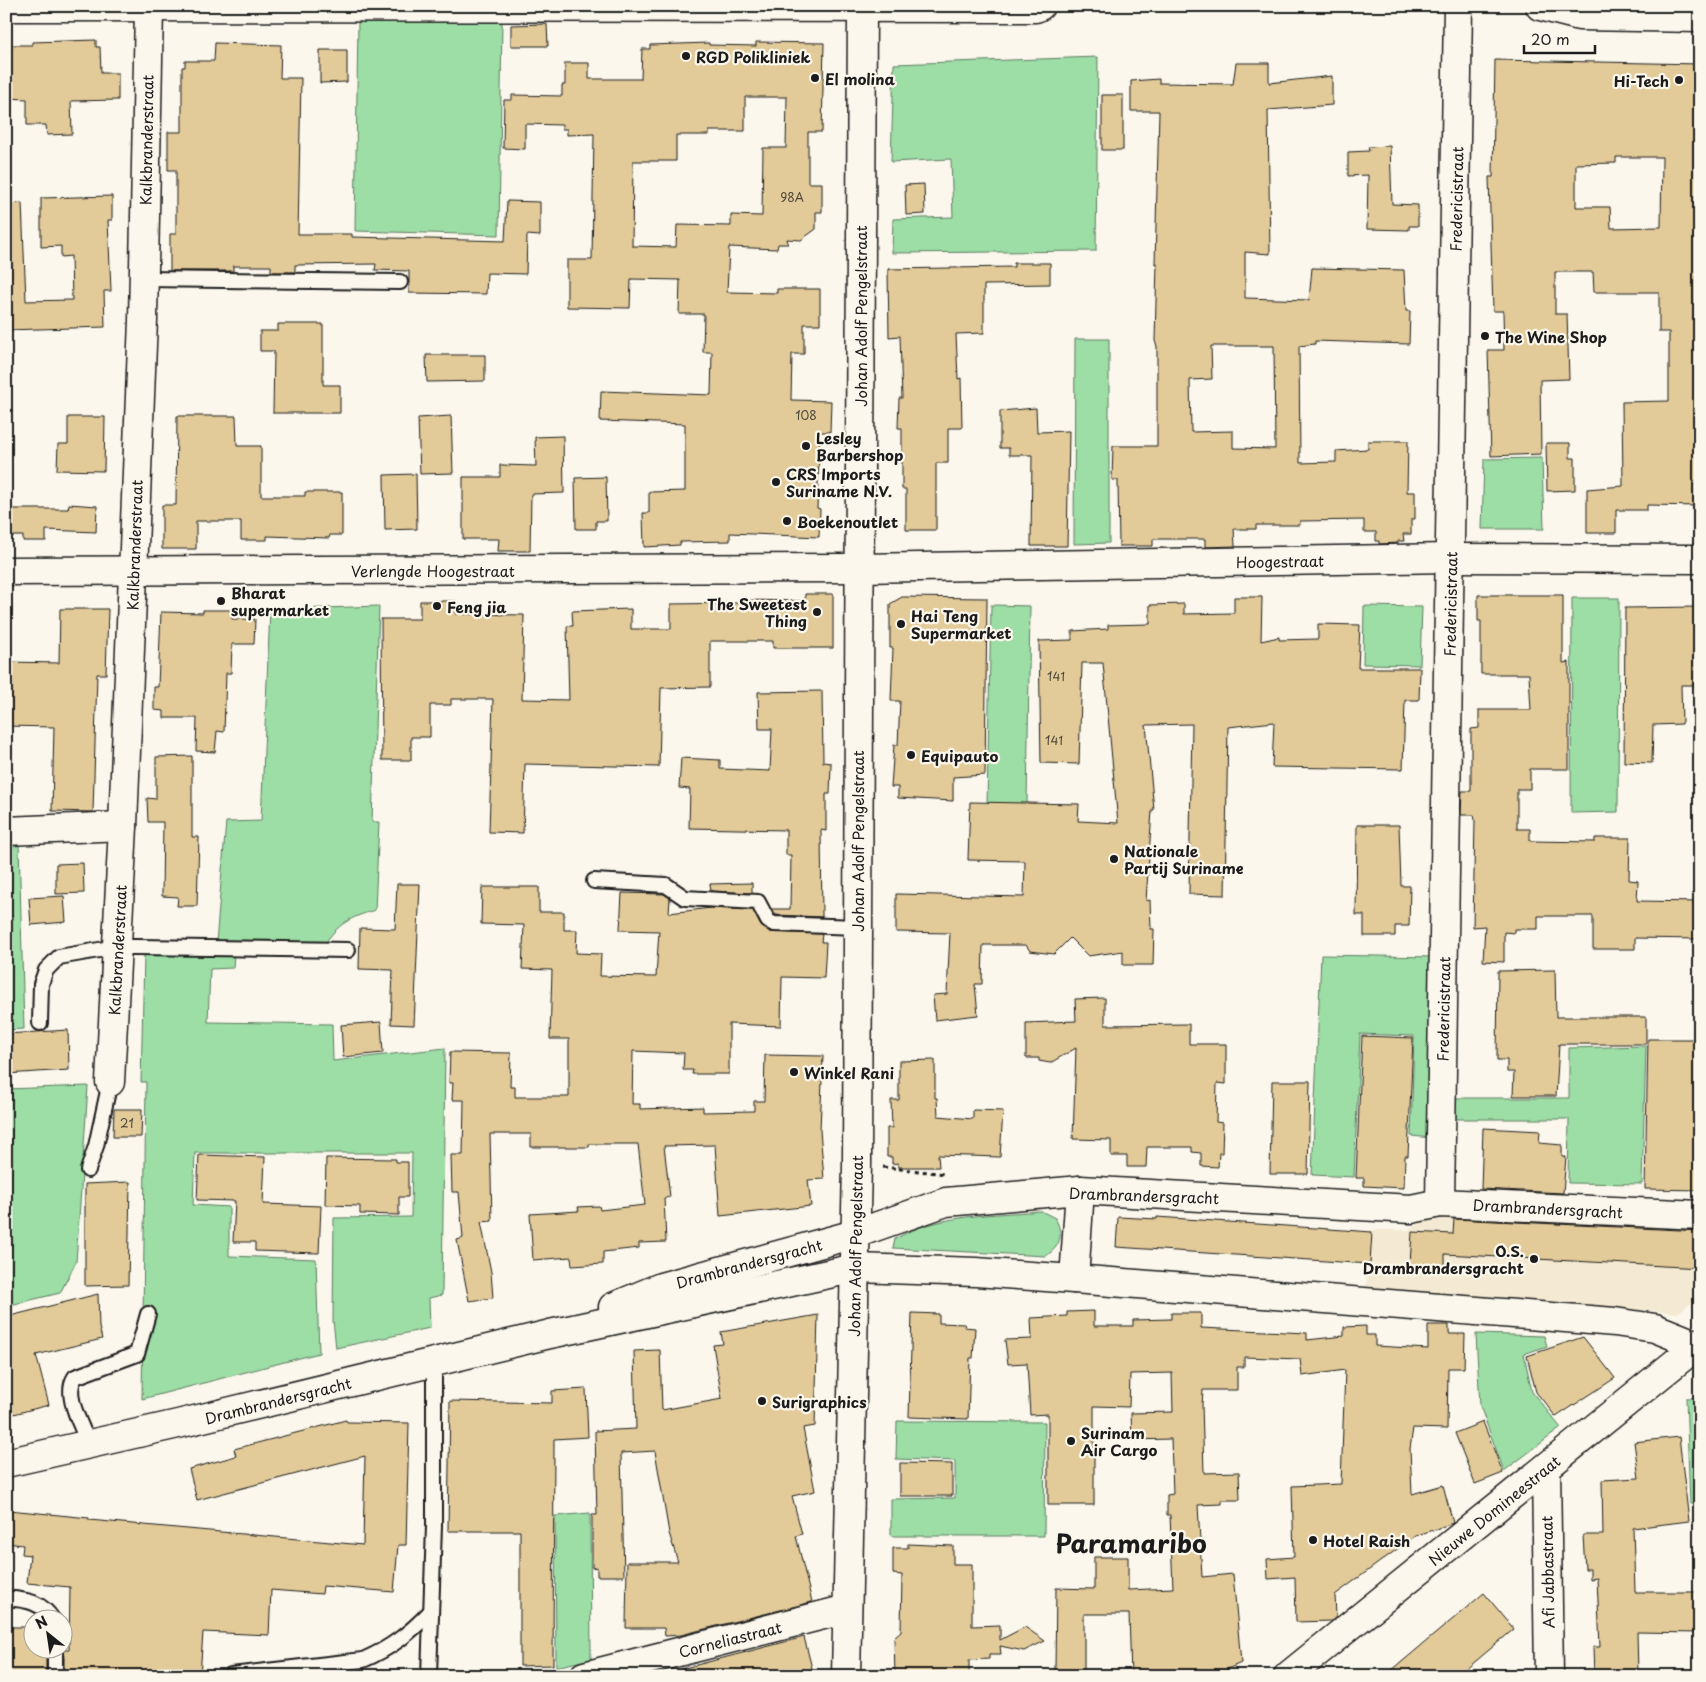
<svg xmlns="http://www.w3.org/2000/svg" width="1706" height="1682" font-family="'Playpen Sans',sans-serif">
<style>
.built{fill:#f4ead3}
.green{fill:#9ddda6;stroke:#5c7c61}
.building{fill:#e3cb99;stroke:#1c1c1c;fill-rule:evenodd}
.lines{fill:none;stroke-linecap:round;stroke-linejoin:round}
.service-casing{stroke:#1c1c1c;stroke-width:18}
.minor-casing{stroke:#1c1c1c;stroke-width:31}
.tertiary-casing{stroke:#1c1c1c;stroke-width:31}
.secondary-casing{stroke:#1c1c1c;stroke-width:31}
.path{stroke:#1c1c1c;stroke-width:3;stroke-dasharray:4 4;stroke-linecap:butt}
.service{stroke:#fbf7ec;stroke-width:14}
.minor{stroke:#fbf7ec;stroke-width:28}
.tertiary{stroke:#fbf7ec;stroke-width:28}
.secondary{stroke:#fbf7ec;stroke-width:28}
.poi-dot{fill:#1c1c1c;stroke:#fbf7ec;stroke-width:2}
.labels{text-anchor:middle;dominant-baseline:central;stroke-width:4.5;stroke-linejoin:round;paint-order:stroke}
.number-label{font-size:12px;fill:#4e483b}
.poi-label{font-size:15px;font-weight:bold;fill:#1c1c1c;stroke:#fbf7ec;text-anchor:start}
.street-label{font-size:15px;fill:#1c1c1c;stroke:#fbf7ec}
.town-label{font-size:25px;font-weight:bold;fill:#1c1c1c;stroke:#fbf7ec}
</style>
<rect width="100%" height="100%" fill="#fbf7ec"/>
<filter id="ink" filterUnits="userSpaceOnUse"><feTurbulence type="fractalNoise" baseFrequency=".02" numOctaves="2"/><feDisplacementMap in="SourceGraphic" scale="10" xChannelSelector="R" yChannelSelector="G"/><feConvolveMatrix kernelMatrix="1 2 1 2 8 2 1 2 1" color-interpolation-filters="sRGB"/></filter>
<g filter="url(#ink)">
<path class="built" d="M1432,1215L1700,1224V1296L1678,1313L1366,1288L1370,1230H1408Z"/>
<g class="green">
<path d="M502,19L499,235L355,231L358,21Z"/>
<path d="M1098,57L1096,251L892,253L893,219L953,217L951,159L891,162L894,64Z"/>
<path d="M1075,339H1109V543L1074,544Z"/>
<path d="M1542,458L1544,529H1482L1484,459Z"/>
<path d="M1572,598H1619L1618,812L1571,813Z"/>
<path d="M991,605L1030,606L1027,805H987Z"/>
<path d="M379,606L372,822H379L375,910C349,918 339,923 323,946L216,943L226,822L261,821L270,610Z"/>
<path d="M1364,606L1422,607L1420,665L1363,664Z"/>
<path d="M19,842L24,1029L6,1030V843Z"/>
<path d="M163,952L234,954L233,968L210,969L208,1022L332,1024L333,1061L445,1048L442,1295L429,1298L430,1328L336,1348L333,1320L334,1218L411,1217L412,1153H195L193,1205L229,1207V1256L316,1259L319,1353L142,1399L146,1082H141L144,955Z"/>
<path d="M1321,955L1435,957L1432,1138L1411,1136L1414,1036L1360,1034L1354,1177L1312,1175Z"/>
<path d="M1646,1046L1642,1184L1568,1183L1569,1119H1451L1452,1098H1569V1048Z"/>
<path d="M88,1086L76,1262L60,1293L6,1306V1089Z"/>
<path d="M1041,1211L1055,1218C1064,1234 1061,1246 1046,1256L893,1248L895,1239C937,1214 994,1215 1041,1211Z"/>
<path d="M1476,1334L1544,1336L1547,1346L1524,1354L1532,1392L1561,1428L1504,1471L1480,1406Z"/>
<path d="M1700,1397V1504H1690L1686,1398Z"/>
<path d="M897,1421L1045,1422L1044,1536H891V1499L955,1498V1461L896,1459Z"/>
<path d="M590,1513L591,1659L556,1667L555,1516Z"/>
</g>
<g class="building">
<path d="M547,24L548,46H511V25Z"/>
<path d="M96,40V47H100L101,73H118V100L71,101L72,134L47,135L46,125H27V99L6,98V45H32V42Z"/>
<path d="M756,42L824,43L822,132H808V183H822V212H816V229L801,240L787,239L788,244H778L777,249L729,247L727,292L777,293V289H820V324H804V354H792L791,400L831,401L830,432H820L817,508L820,509L819,537L730,533V541L680,542V545L644,547L643,513H649V492L685,491V424L600,421L601,391L711,395L712,352H703L704,314H679L680,280L631,279L630,308L567,307V260H592L594,134L567,135V129H562V125L525,124V149L503,148L504,100H512V95L562,96V85H565V63H589V79H641L642,49H650V45L709,43V45L756,46ZM745,97H787L786,148H763L762,216L731,215V226L677,225L676,247L632,246L633,161H676V135H709V131H745Z"/>
<path d="M215,43L281,45L280,78H301L298,234H352V237L505,241L507,201L540,202V236L527,235L526,274L487,273L486,294L409,293V271L375,270L376,264L295,265V272H271V266H233V271H170V234H176V170H168V132H182V67H185V61H214Z"/>
<path d="M320,50H347V82L320,83Z"/>
<path d="M1495,60L1700,64V277H1696L1695,336H1700V506L1647,505V510H1616V533H1587V489L1623,486L1622,402L1669,401V332H1659V292H1594L1593,272H1555V314H1567L1569,379L1540,380L1541,454L1491,456L1488,350H1504L1503,311H1493L1489,177H1493ZM1616,157H1662L1661,227L1611,228L1610,207H1576V164L1616,163Z"/>
<path d="M1236,63H1269V83L1332,76V105L1268,110L1270,254L1245,252V298L1309,300L1312,268L1404,270L1406,311H1410L1409,344L1315,341V344L1299,346L1300,463L1336,462V451L1368,449V441H1408L1407,492H1415V519H1411V534H1403L1404,541H1398V543L1379,544V541H1376V532H1364V520L1300,521V525H1256V529H1234L1235,546L1205,547V539H1153V546H1119L1118,480H1112L1113,446H1157V346L1155,341L1157,263L1155,264L1159,111H1131V81L1159,79V83L1233,84ZM1211,346H1274L1275,449L1233,448V431L1191,432L1190,380L1212,379Z"/>
<rect x="1102" y="95" width="21" height="55"/>
<path d="M1390,146L1392,204L1418,205V226H1409V230L1367,229L1368,175L1348,176V152L1369,151L1368,147Z"/>
<path d="M924,184L925,214L906,215L905,185Z"/>
<path d="M112,196V220H108L111,291H104L105,327L6,330V204L22,203L26,301L72,300L71,256L61,257V246L41,247V198Z"/>
<path d="M1014,263H1050V284L984,285V333L956,334L958,379L961,378L962,428H948V463H936V530H906V489H902V428H898L899,398H902L900,336L889,337L888,269L1014,267Z"/>
<path d="M278,324H323V385H340V413H273L274,351H260V331H278Z"/>
<path d="M426,355H485V381L427,382Z"/>
<path d="M1036,408L1037,432L1069,431L1067,546H1031L1032,455H1009V448H1000V411Z"/>
<path d="M177,416H236L237,446H261V496H305V492H342V535H330L329,538L267,536V540H241V521H196V549H162V505H176Z"/>
<path d="M451,416L453,473L420,474L418,418Z"/>
<path d="M68,417H105L104,471L57,470L58,444H68Z"/>
<path d="M563,436L564,493L531,494L530,551H498L499,539H463V477H500V465L536,466L535,437Z"/>
<path d="M1546,443H1570V458H1575V490L1547,491Z"/>
<path d="M416,474L417,529L385,530L384,475Z"/>
<path d="M606,477L607,521H596V529H576L575,478Z"/>
<path d="M69,504L97,506L96,532L46,530V541H23V536H6V509H68Z"/>
<path d="M805,594H833V648H773V641H710V687L661,688L659,767L525,764L523,833L489,832L493,699H451V705H430V737H411V760H382L381,619H420V601H456V614L524,615L522,699L569,700L567,626H573L572,611L631,609V629H671V604L740,603V600L805,601Z"/>
<path d="M1478,595H1563V663L1569,662V769H1530V789H1517V829H1530V841L1595,842V838H1630L1629,880L1638,881L1637,901L1700,902V939L1635,938V949H1593V916H1538V929H1514V933L1504,932V962L1483,961L1485,926L1473,927L1475,820L1474,815H1461L1462,791H1471V729L1479,728V710H1531L1529,674H1481V621H1478Z"/>
<path d="M902,597L987,598L985,775L953,777V801L898,798V787H891L894,745H898L900,701H891L893,648H890V604Z"/>
<path d="M1234,597H1262L1261,641L1279,637V640L1318,639V624L1360,625L1358,668H1420L1419,700H1405L1403,769L1272,767L1274,722L1228,727L1225,895L1189,894L1192,724L1146,725L1154,810H1152L1146,901L1150,900L1151,929H1154L1153,965H1123V951L1088,956L1070,938L1054,954L1030,951L1026,945H983L982,984H975L978,1015L935,1020L933,995L947,994L950,933L896,932V894L1024,897L1025,861L968,860L970,802L1079,804L1078,821L1118,823L1103,663H1082L1079,764L1041,763L1039,641L1072,640V631L1108,629V625L1150,624V605L1184,604V614L1234,613Z"/>
<path d="M1700,607V685H1681L1682,724L1653,725L1652,763L1624,762L1625,608Z"/>
<path d="M60,609H108L106,674H97L93,812L52,811L54,727L6,726V662L59,663Z"/>
<path d="M203,610H232V619H255L254,644H232L231,673H226L224,732L217,731L215,752L196,751L197,718H164V711L154,710V687H158L161,612L203,613Z"/>
<path d="M822,691L823,762L831,763L830,794H826V831L821,830L822,917L776,915L771,909H790L791,855H786V830L689,828L690,789L679,788L681,758L720,760V769L770,771L772,729H759L758,692Z"/>
<path d="M192,756V837H199L197,906H177L178,897L162,896L163,822H148L147,798L156,799V757Z"/>
<path d="M1357,825H1399L1401,886H1410L1409,926H1395V936H1364V915H1356Z"/>
<path d="M83,863L84,893L56,894V864Z"/>
<path d="M752,883V893L711,891L710,884Z"/>
<path d="M397,884H420L414,1025L391,1024L393,970L359,969L360,928L395,929Z"/>
<path d="M482,887H539V912H564V930H577L576,953L601,954L600,976L656,977L659,931L620,930L622,893L664,894L670,898L669,913L711,908L753,910L761,926L770,932L822,934L821,942H826L824,978L782,977L781,1026L729,1024V1074H692L693,1070H683L684,1053L633,1051L632,1104H640V1109L703,1107V1112L754,1111V1101H764L765,1055L823,1056L820,1130L824,1179L808,1180L811,1206L720,1216L715,1145L664,1146L670,1197L664,1198L666,1242L639,1243V1248L603,1252V1264L572,1266L571,1257L533,1260L530,1214L579,1211L578,1207L599,1206L600,1210L645,1205L638,1144H589V1147H531V1134H490L492,1221L481,1222L491,1272L493,1298L469,1301L457,1240L463,1238L459,1192H452L451,1155H463L464,1100H452L453,1083H449L450,1052L511,1053L510,1087H515V1097H569V1039H550L552,970L522,969L524,925L481,924Z"/>
<path d="M64,896L66,922L31,925L29,898Z"/>
<path d="M1555,970L1556,1017H1646V1044H1559L1556,1096H1513L1514,1072H1507V1060H1497L1498,971Z"/>
<path d="M1105,998V1025L1189,1024V1044H1226V1084L1217,1083L1216,1122L1223,1123L1222,1153H1219L1218,1167L1201,1166V1153L1192,1152V1147H1147L1146,1167H1127V1156H1111V1140L1073,1139L1076,1048L1050,1063L1039,1061V1058H1026V1023L1076,1021L1075,999Z"/>
<path d="M381,1022L383,1053L343,1057L341,1025Z"/>
<path d="M68,1030L69,1070L6,1074V1034Z"/>
<path d="M1362,1036L1413,1038L1408,1156H1405L1404,1188L1364,1186V1178H1356Z"/>
<path d="M1648,1039H1700V1190L1645,1189Z"/>
<path d="M935,1060V1098H937L938,1116L973,1119V1110L1003,1111L1000,1157L938,1155L939,1167H898V1163L892,1164V1157H887V1128H892L891,1100H899V1061Z"/>
<path d="M1272,1081H1310L1308,1174H1270Z"/>
<path d="M114,1109H142L141,1137H113Z"/>
<path d="M1483,1128L1540,1131L1539,1143L1562,1145V1157H1566L1563,1193L1481,1189Z"/>
<path d="M199,1155L265,1157L263,1204L321,1206L319,1253L255,1251V1242H233L235,1201L197,1200Z"/>
<path d="M326,1158L396,1159V1162H408V1197H399V1215L360,1214V1206L325,1205Z"/>
<path d="M130,1182L128,1285L85,1286V1184Z"/>
<path d="M1118,1217L1157,1219V1217L1372,1232L1370,1264L1116,1247Z"/>
<path d="M1454,1219L1700,1231V1268L1445,1254V1267L1410,1265L1412,1232L1453,1234Z"/>
<path d="M98,1294L99,1327L102,1339L36,1355L49,1405L6,1416V1317Z"/>
<path d="M1094,1311V1326H1133V1320L1171,1319V1313H1201V1328L1307,1333V1340L1344,1336V1327L1366,1326V1335H1375V1346L1428,1349V1325H1449V1334H1465L1464,1368H1448L1447,1429L1413,1428L1410,1449L1412,1494L1443,1485L1453,1523L1415,1536L1335,1595L1336,1617L1331,1621L1296,1622L1295,1577L1268,1579L1267,1559L1294,1557L1292,1486L1341,1484L1345,1370L1302,1376L1300,1359L1244,1357V1367H1237V1390H1203L1202,1405L1204,1473L1239,1472L1240,1500H1222V1504L1198,1505L1202,1577L1233,1574L1241,1663L1212,1676H1131L1129,1614H1084V1671H1055L1056,1588L1094,1589V1557H1128V1590L1173,1588L1170,1515H1167V1495L1173,1494L1171,1439L1132,1440L1131,1413L1173,1412L1172,1373L1130,1374L1129,1407L1094,1406V1505H1048V1414L1030,1415L1027,1363L1008,1364L1005,1340L1032,1339L1031,1318L1067,1316V1312Z"/>
<path d="M912,1313L939,1314V1323L965,1324L964,1327L975,1328L973,1358H970L968,1419L909,1417Z"/>
<path d="M818,1315L815,1426L803,1428L815,1491L792,1496L802,1534L796,1536L812,1602L681,1635L665,1636L664,1628H626L627,1562H678L669,1533L655,1451L621,1453L624,1576H597V1567L592,1568V1515H597L595,1431L636,1429L634,1351L660,1350L662,1410L722,1399L713,1345L723,1344L721,1332Z"/>
<path d="M1583,1337L1615,1378L1556,1417L1536,1392L1527,1356Z"/>
<path d="M586,1389L588,1437L554,1439L553,1665L520,1666V1531H448L450,1401L552,1403V1391Z"/>
<path d="M346,1420L347,1422L409,1423L406,1545H398L394,1592L323,1586L322,1594L271,1590L269,1635L203,1632L200,1676H64V1650H69L70,1587L27,1583L30,1555L22,1554L23,1545L6,1543V1521H8L9,1510L89,1518V1520L363,1545L365,1456L197,1500L189,1469L236,1456L234,1449Z"/>
<path d="M1483,1422L1503,1473L1475,1484L1455,1433Z"/>
<path d="M1679,1437L1689,1521L1633,1528L1635,1592H1700V1633L1637,1632L1638,1675L1594,1676L1593,1647H1600L1597,1578L1590,1579V1569H1585L1583,1535H1603L1602,1480L1639,1478L1634,1442Z"/>
<path d="M900,1463L952,1464V1496H900Z"/>
<path d="M908,1544L953,1546V1564H972V1626L1000,1625V1640L1025,1627L1045,1641L1024,1651L1000,1646L1001,1654H989V1659L969,1660V1676H895L894,1637L901,1631L902,1575L893,1574V1548H908Z"/>
<path d="M1484,1593L1514,1629L1458,1676H1385Z"/>
<path d="M6,1627H32V1650H46V1676H6Z"/>
<path d="M804,1637L814,1676H682L681,1669Z"/>
</g>
<g class="lines">
<defs>
<g id="service">
<path d="M144,279L400,282"/>
<path d="M594,881L666,885L685,898L758,902L768,921L774,924L857,927"/>
<path d="M40,1023L41,984L46,970L59,957L116,947H138L348,950"/>
<path d="M88,1170L96,1146L110,1082"/>
<path d="M89,1445C82,1426 63,1395 75,1377L137,1354L148,1314"/>
<path d="M6,1598C27,1600 41,1601 53,1620"/>
<path d="M55,1650V1676"/>
<path d="M231,1675L363,1660C391,1648 410,1633 431,1611"/>
<path d="M429,1676L434,1526V1362"/>
</g>
<g id="minor">
<path d="M6,571L859,568L1450,558L1700,559"/>
<path d="M6,831L123,826"/>
<path d="M110,1082L123,826L143,320L149,8"/>
<path d="M1440,1203L1458,6"/>
<path d="M1074,1279L1080,1190"/>
<path d="M613,1307L661,1287L855,1234L946,1202L1080,1190L1411,1209L1440,1203L1700,1215"/>
<path d="M6,1463L178,1424L550,1334L856,1268L976,1272L1074,1279L1615,1322L1655,1328L1700,1346"/>
<path d="M1546,1468L1549,1676"/>
<path d="M584,1676L847,1609"/>
<path d="M1288,1676L1700,1343"/>
</g>
<g id="tertiary">
<path d="M1540,6L1579,16L1700,18"/>
<path d="M6,7L1036,8L1040,6"/>
</g>
<path id="secondary" d="M846,1676L857,1164L862,6"/>
</defs>
<use href="#service" class="service-casing"/>
<use href="#minor" class="minor-casing"/>
<use href="#tertiary" class="tertiary-casing"/>
<use href="#secondary" class="secondary-casing"/>
<path class="path" d="M883,1167L946,1174"/>
<use href="#service" class="service"/>
<use href="#minor" class="minor"/>
<use href="#tertiary" class="tertiary"/>
<use href="#secondary" class="secondary"/>
</g>
</g>
<g class="poi-dot">
<circle cx="686" cy="56" r="5"/>
<circle cx="815" cy="78" r="5"/>
<circle cx="1679" cy="80" r="5"/>
<circle cx="1485" cy="336" r="5"/>
<circle cx="806" cy="446" r="5"/>
<circle cx="776" cy="482" r="5"/>
<circle cx="787" cy="521" r="5"/>
<circle cx="221" cy="601" r="5"/>
<circle cx="437" cy="606" r="5"/>
<circle cx="817" cy="612" r="5"/>
<circle cx="901" cy="624" r="5"/>
<circle cx="911" cy="755" r="5"/>
<circle cx="1114" cy="859" r="5"/>
<circle cx="794" cy="1072" r="5"/>
<circle cx="1534" cy="1259" r="5"/>
<circle cx="762" cy="1401" r="5"/>
<circle cx="1071" cy="1441" r="5"/>
<circle cx="1313" cy="1540" r="5"/>
</g>
<g class="labels">
<g class="number-label">
<text x="792" y="197">98A</text>
<text x="806" y="415">108</text>
<text x="1056" y="676">141</text>
<text x="1054" y="740">141</text>
<text x="127" y="1123">21</text>
</g>
<g class="poi-label">
<text x="696" y="56">RGD Polikliniek</text>
<text x="825" y="78">El molina</text>
<text x="1669" y="80" text-anchor="end">Hi-Tech</text>
<text x="1495" y="336">The Wine Shop</text>
<text x="816" y="437">Lesley<tspan x="816" dy="17">Barbershop</tspan></text>
<text x="786" y="473">CRS Imports<tspan x="786" dy="17">Suriname N.V.</tspan></text>
<text x="797" y="521">Boekenoutlet</text>
<text x="231" y="592">Bharat<tspan x="231" dy="17">supermarket</tspan></text>
<text x="807" y="603" text-anchor="end">The Sweetest<tspan x="807" dy="17">Thing</tspan></text>
<text x="447" y="606">Feng jia</text>
<text x="911" y="615">Hai Teng<tspan x="911" dy="17">Supermarket</tspan></text>
<text x="921" y="755">Equipauto</text>
<text x="1124" y="850">Nationale<tspan x="1124" dy="17">Partij Suriname</tspan></text>
<text x="804" y="1072">Winkel Rani</text>
<text x="1524" y="1250" text-anchor="end">O.S.<tspan x="1524" dy="17">Drambrandersgracht</tspan></text>
<text x="772" y="1401">Surigraphics</text>
<text x="1081" y="1432">Surinam<tspan x="1081" dy="17">Air Cargo</tspan></text>
<text x="1323" y="1540">Hotel Raish</text>
</g>
<g class="street-label">
<text transform="translate(146 140) rotate(-89)">Kalkbranderstraat</text>
<text transform="translate(1456 199) rotate(-89)">Fredericistraat</text>
<text transform="translate(860 316) rotate(-90)">Johan Adolf Pengelstraat</text>
<text transform="translate(134 545) rotate(-88)">Kalkbranderstraat</text>
<text transform="translate(1280 561) rotate(-1)">Hoogestraat</text>
<text x="433" y="570">Verlengde Hoogestraat</text>
<text transform="translate(1450 604) rotate(-89)">Fredericistraat</text>
<text transform="translate(857 841) rotate(-90)">Johan Adolf Pengelstraat</text>
<text transform="translate(117 950) rotate(-87)">Kalkbranderstraat</text>
<text transform="translate(1443 1009) rotate(-89)">Fredericistraat</text>
<text transform="translate(1144 1195) rotate(2)">Drambrandersgracht</text>
<text transform="translate(1548 1208) rotate(3)">Drambrandersgracht</text>
<text transform="translate(855 1246) rotate(-89)">Johan Adolf Pengelstraat</text>
<text transform="translate(749 1263) rotate(-15)">Drambrandersgracht</text>
<text transform="translate(278 1400) rotate(-14)">Drambrandersgracht</text>
<text transform="translate(1494 1510) rotate(-39)">Nieuwe Domineestraat</text>
<text transform="translate(1547 1572) rotate(-91)">Afi Jabbastraat</text>
<text transform="translate(730 1639) rotate(-14)">Corneliastraat</text>
</g>
<g class="town-label">
<text x="1131" y="1543">Paramaribo</text>
</g>
</g>
<rect width="1706" height="1682" fill="none" stroke="#fbf7ec" stroke-width="25"/>
<rect x="12" y="12" width="1681" height="1657" fill="none" stroke="#1c1c1c" stroke-width="2" filter="url(#ink)"/>
<g transform="translate(48 1634) rotate(330)"><circle r="24" fill="#fbf7ec" stroke="#a29f99"/>
<path d="M0-4L9 19L0 12L-9 19Z" fill="#1c1c1c"/>
<text y="-8" font-size="14" font-weight="bold" text-anchor="middle" fill="#1c1c1c">N</text>
</g>
<path d="M1524 45v8h71v-8" fill="none" stroke="#1c1c1c" stroke-width="2.5"/>
<text x="1531" y="45" font-size="15" fill="#1c1c1c" stroke="#fbf7ec" stroke-width="4" paint-order="stroke">20 m</text>
</svg>
